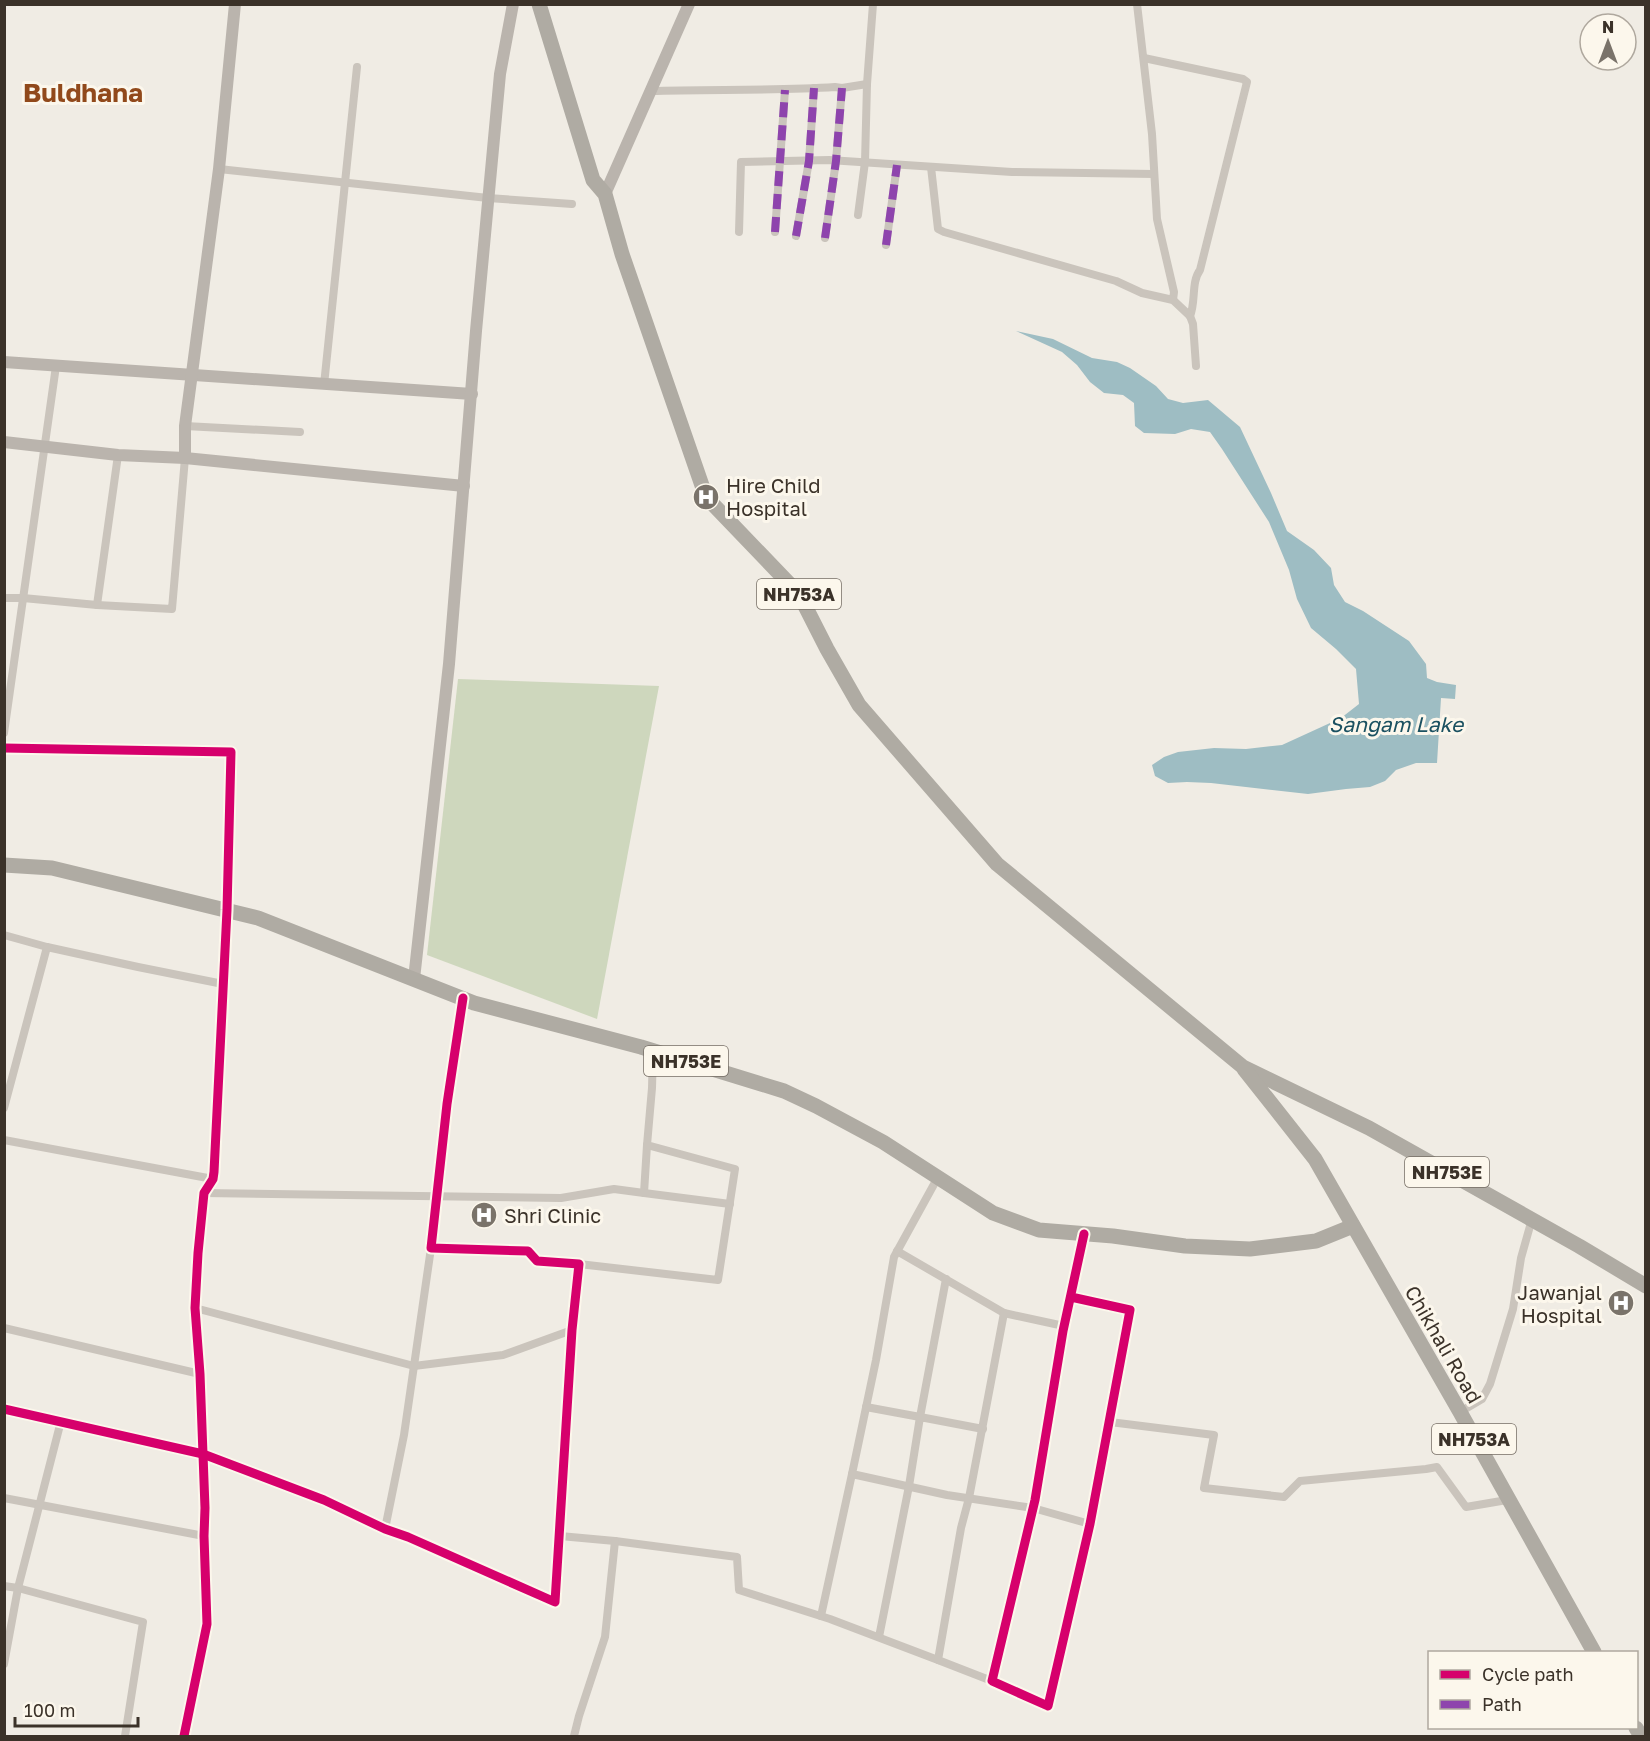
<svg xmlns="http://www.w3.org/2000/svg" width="1650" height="1741" font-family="'Golos Text',sans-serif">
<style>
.green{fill:#ced7bd}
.water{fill:#9ebdc3}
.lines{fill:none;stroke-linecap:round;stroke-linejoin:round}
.street{stroke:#cac4bc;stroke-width:8}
.secondary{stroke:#bab4ad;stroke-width:12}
.highway{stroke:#afaba3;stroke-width:15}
.quiet{stroke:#8e44ad;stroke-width:8;stroke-dasharray:15 8;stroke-linecap:butt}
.cycleway-casing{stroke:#fcf7ec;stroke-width:13}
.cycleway{stroke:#d6006c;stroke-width:9}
.labels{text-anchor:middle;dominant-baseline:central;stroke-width:6;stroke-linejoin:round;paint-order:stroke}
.shield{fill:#fcf7ec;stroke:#756d64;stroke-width:1.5}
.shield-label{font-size:18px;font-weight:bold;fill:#3b3229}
.poi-label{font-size:20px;fill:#3b3229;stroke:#fcf7ec;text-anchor:start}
.street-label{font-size:20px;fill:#3b3229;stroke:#fcf7ec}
.water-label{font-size:21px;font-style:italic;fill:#1b5161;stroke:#fcf7ec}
.district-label{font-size:26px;font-weight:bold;fill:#91491b;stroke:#fcf7ec}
</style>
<rect width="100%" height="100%" fill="#f0ece4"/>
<path class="green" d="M458,679L659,686L597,1019L427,955Z"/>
<path class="water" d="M1016,331L1053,339L1092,358L1117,362L1130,368L1156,386L1168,399L1183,403L1208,400L1240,427L1271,493L1287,531L1314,550L1331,568L1334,585L1345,602L1363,611L1409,641L1426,664L1427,678L1437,682L1456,685L1455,699L1441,698L1437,763H1416L1396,770L1385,781L1370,787L1346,789L1308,794L1211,783L1187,782L1168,783L1155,776L1152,765L1164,757L1178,752L1214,748L1246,749L1282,745L1341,718L1359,704L1356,669L1336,649L1311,628L1297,599L1289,570L1269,522L1222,449L1210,432L1191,429L1175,434L1144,433L1135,426L1134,403L1123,395L1104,393L1090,382L1077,365L1062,352Z"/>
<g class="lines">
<g class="street">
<path d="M1137,4L1152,134L1157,219L1174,292L1173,300"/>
<path d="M1144,58L1243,79L1247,82L1200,270C1191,282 1196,302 1190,316"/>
<path d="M650,91C712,89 774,91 835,87L842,88L867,84"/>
<path d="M931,167L938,229L944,232L1116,281L1142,293L1173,300L1190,316L1193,324L1196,366"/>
<path d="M219,169L488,198L572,204"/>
<path d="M858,215L865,162L867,84L873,4"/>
<path d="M739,232L741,162L829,160L1012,172L1154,174"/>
<path d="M775,232L785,90"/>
<path d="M796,236L809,161L814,88"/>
<path d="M825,238L836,161L842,88"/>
<path d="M886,245L897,165"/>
<path d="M324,385L357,67"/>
<path d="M185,426L300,432"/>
<path d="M118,455L97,605L172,609L185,458"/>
<path d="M4,598H23L97,605"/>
<path d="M4,733L56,366"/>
<path d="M4,748L231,752L227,910L214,1172L213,1179L204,1193L198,1253L195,1308L200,1374L205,1508L204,1536L207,1624L184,1736"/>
<path d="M4,935L47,947L4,1108"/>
<path d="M47,947L138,967L223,984"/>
<path d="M4,1140L213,1179"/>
<path d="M647,1145L644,1193L730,1204"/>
<path d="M938,1177L894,1257L876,1360L852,1474L947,1495L1033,1508L1090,1524"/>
<path d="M204,1193L561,1198L614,1189L644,1193"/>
<path d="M897,1251L1004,1313L1064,1326"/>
<path d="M579,1264L718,1280L735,1169L647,1145L652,1088L653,1051"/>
<path d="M1071,1297L1130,1310L1090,1524L1048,1706L992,1681L1035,1500L1063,1331L1084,1234"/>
<path d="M195,1308L414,1366L503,1355L572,1330"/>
<path d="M4,1328L200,1374"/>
<path d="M866,1407L920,1417L946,1279"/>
<path d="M4,1409L203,1454L324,1500L385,1529L408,1537L555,1602L572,1330L579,1264L537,1261L528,1251L431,1248L447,1104L463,998"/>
<path d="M1460,1412L1482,1399L1490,1384L1513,1309L1521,1258L1532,1219"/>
<path d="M1110,1422L1214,1435L1204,1488L1284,1497L1300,1481L1426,1469L1437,1467L1466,1507L1507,1500"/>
<path d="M4,1498L204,1536"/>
<path d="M385,1529L404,1435L431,1248"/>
<path d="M560,1536L615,1541L737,1557L739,1590L830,1619L938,1660"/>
<path d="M4,1586L18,1588L143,1622L125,1736"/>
<path d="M821,1616L852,1474"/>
<path d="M879,1637L909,1486L920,1417L983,1429"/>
<path d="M4,1664L18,1588L61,1421"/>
<path d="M992,1681L938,1660L961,1528L969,1498L1004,1313"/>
<path d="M574,1736L579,1716L605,1637L615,1541"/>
</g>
<g class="secondary">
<path d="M605,194L689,4"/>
<path d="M4,362L472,394"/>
<path d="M4,442L118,455L185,458L464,486"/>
<path d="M185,458V426L219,169L235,4"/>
<path d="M414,979L449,664L476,331L500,74L513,4"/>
</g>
<g class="highway">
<path d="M539,4L593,180L605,194L622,254L706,497L799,594L827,649L859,705L997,864L1243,1067L1369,1128L1579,1246L1646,1286"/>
<path d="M4,865L52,868L258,918L474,1003L641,1047L784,1091L816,1106L883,1142L993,1213L1039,1230L1113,1236L1185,1246L1250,1249L1316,1241L1353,1226"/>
<path d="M1244,1069L1315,1159L1460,1412L1594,1652"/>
<path d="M1636,1728L1641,1736"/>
</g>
<g class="quiet">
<path d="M775,232L785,90"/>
<path d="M796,236L809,161L814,88"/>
<path d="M825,238L836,161L842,88"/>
<path d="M886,245L897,165"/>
</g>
<defs>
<g id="cycleway">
<path d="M4,748L231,752L227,910L214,1172L213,1179L204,1193L198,1253L195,1308L200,1374L205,1508L204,1536L207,1624L184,1736"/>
<path d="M1071,1297L1130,1310L1090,1524L1048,1706L992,1681L1035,1500L1063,1331L1084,1234"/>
<path d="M4,1409L203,1454L324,1500L385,1529L408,1537L555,1602L572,1330L579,1264L537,1261L528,1251L431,1248L447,1104L463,998"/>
</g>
</defs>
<use href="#cycleway" class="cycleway-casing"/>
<use href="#cycleway" class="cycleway"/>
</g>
<defs>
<symbol id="hospital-disc" viewBox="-11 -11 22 22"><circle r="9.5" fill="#7a736a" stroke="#fcf7ec"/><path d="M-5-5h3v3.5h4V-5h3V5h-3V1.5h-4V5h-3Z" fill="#fff"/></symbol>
</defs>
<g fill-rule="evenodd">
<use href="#hospital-disc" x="691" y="482" width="30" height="30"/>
<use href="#hospital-disc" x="469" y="1200" width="30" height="30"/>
<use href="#hospital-disc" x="1606" y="1288" width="30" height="30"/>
</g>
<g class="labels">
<g class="shield">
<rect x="757" y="579" width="84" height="30" rx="4.5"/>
<rect x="644" y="1046" width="84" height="30" rx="4.5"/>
<rect x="1405" y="1157" width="84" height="30" rx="4.5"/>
<rect x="1432" y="1424" width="84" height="30" rx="4.5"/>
</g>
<g class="shield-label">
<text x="799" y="594">NH753A</text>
<text x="686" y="1061">NH753E</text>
<text x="1447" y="1172">NH753E</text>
<text x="1474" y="1439">NH753A</text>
</g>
<g class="poi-label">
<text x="726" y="485">Hire Child<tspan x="726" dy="23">Hospital</tspan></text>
<text x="504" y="1215">Shri Clinic</text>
<text x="1602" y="1292" text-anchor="end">Jawanjal<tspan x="1602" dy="23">Hospital</tspan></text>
</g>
<g class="street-label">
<text transform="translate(1444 1344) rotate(60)">Chikhali Road</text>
</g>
<g class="water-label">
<text x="1396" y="724">Sangam Lake</text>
</g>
<g class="district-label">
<text x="83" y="92">Buldhana</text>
</g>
</g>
<rect width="1650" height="1741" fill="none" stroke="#3b3229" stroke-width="12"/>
<rect x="1428" y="1651" width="210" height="78" fill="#fcf7ec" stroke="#afa89e" stroke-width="1.5"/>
<rect x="1440" y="1670" width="30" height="9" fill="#d6006c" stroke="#afa89e" stroke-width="1.5"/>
<text x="1482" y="1681" font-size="18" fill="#3b3229">Cycle path</text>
<rect x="1440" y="1700" width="30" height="9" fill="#8e44ad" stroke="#afa89e" stroke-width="1.5"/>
<text x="1482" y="1711" font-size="18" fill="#3b3229">Path</text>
<g transform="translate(1608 42)"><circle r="28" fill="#fcf7ec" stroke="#afa89e" stroke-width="1.5"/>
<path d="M0-4.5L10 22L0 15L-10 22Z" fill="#7a736a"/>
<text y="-9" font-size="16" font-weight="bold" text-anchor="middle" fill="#3b3229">N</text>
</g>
<path d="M15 1717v9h123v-9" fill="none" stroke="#3b3229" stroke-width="3"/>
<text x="24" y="1717" font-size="18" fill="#3b3229" stroke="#fcf7ec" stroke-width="4.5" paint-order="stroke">100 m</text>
</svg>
